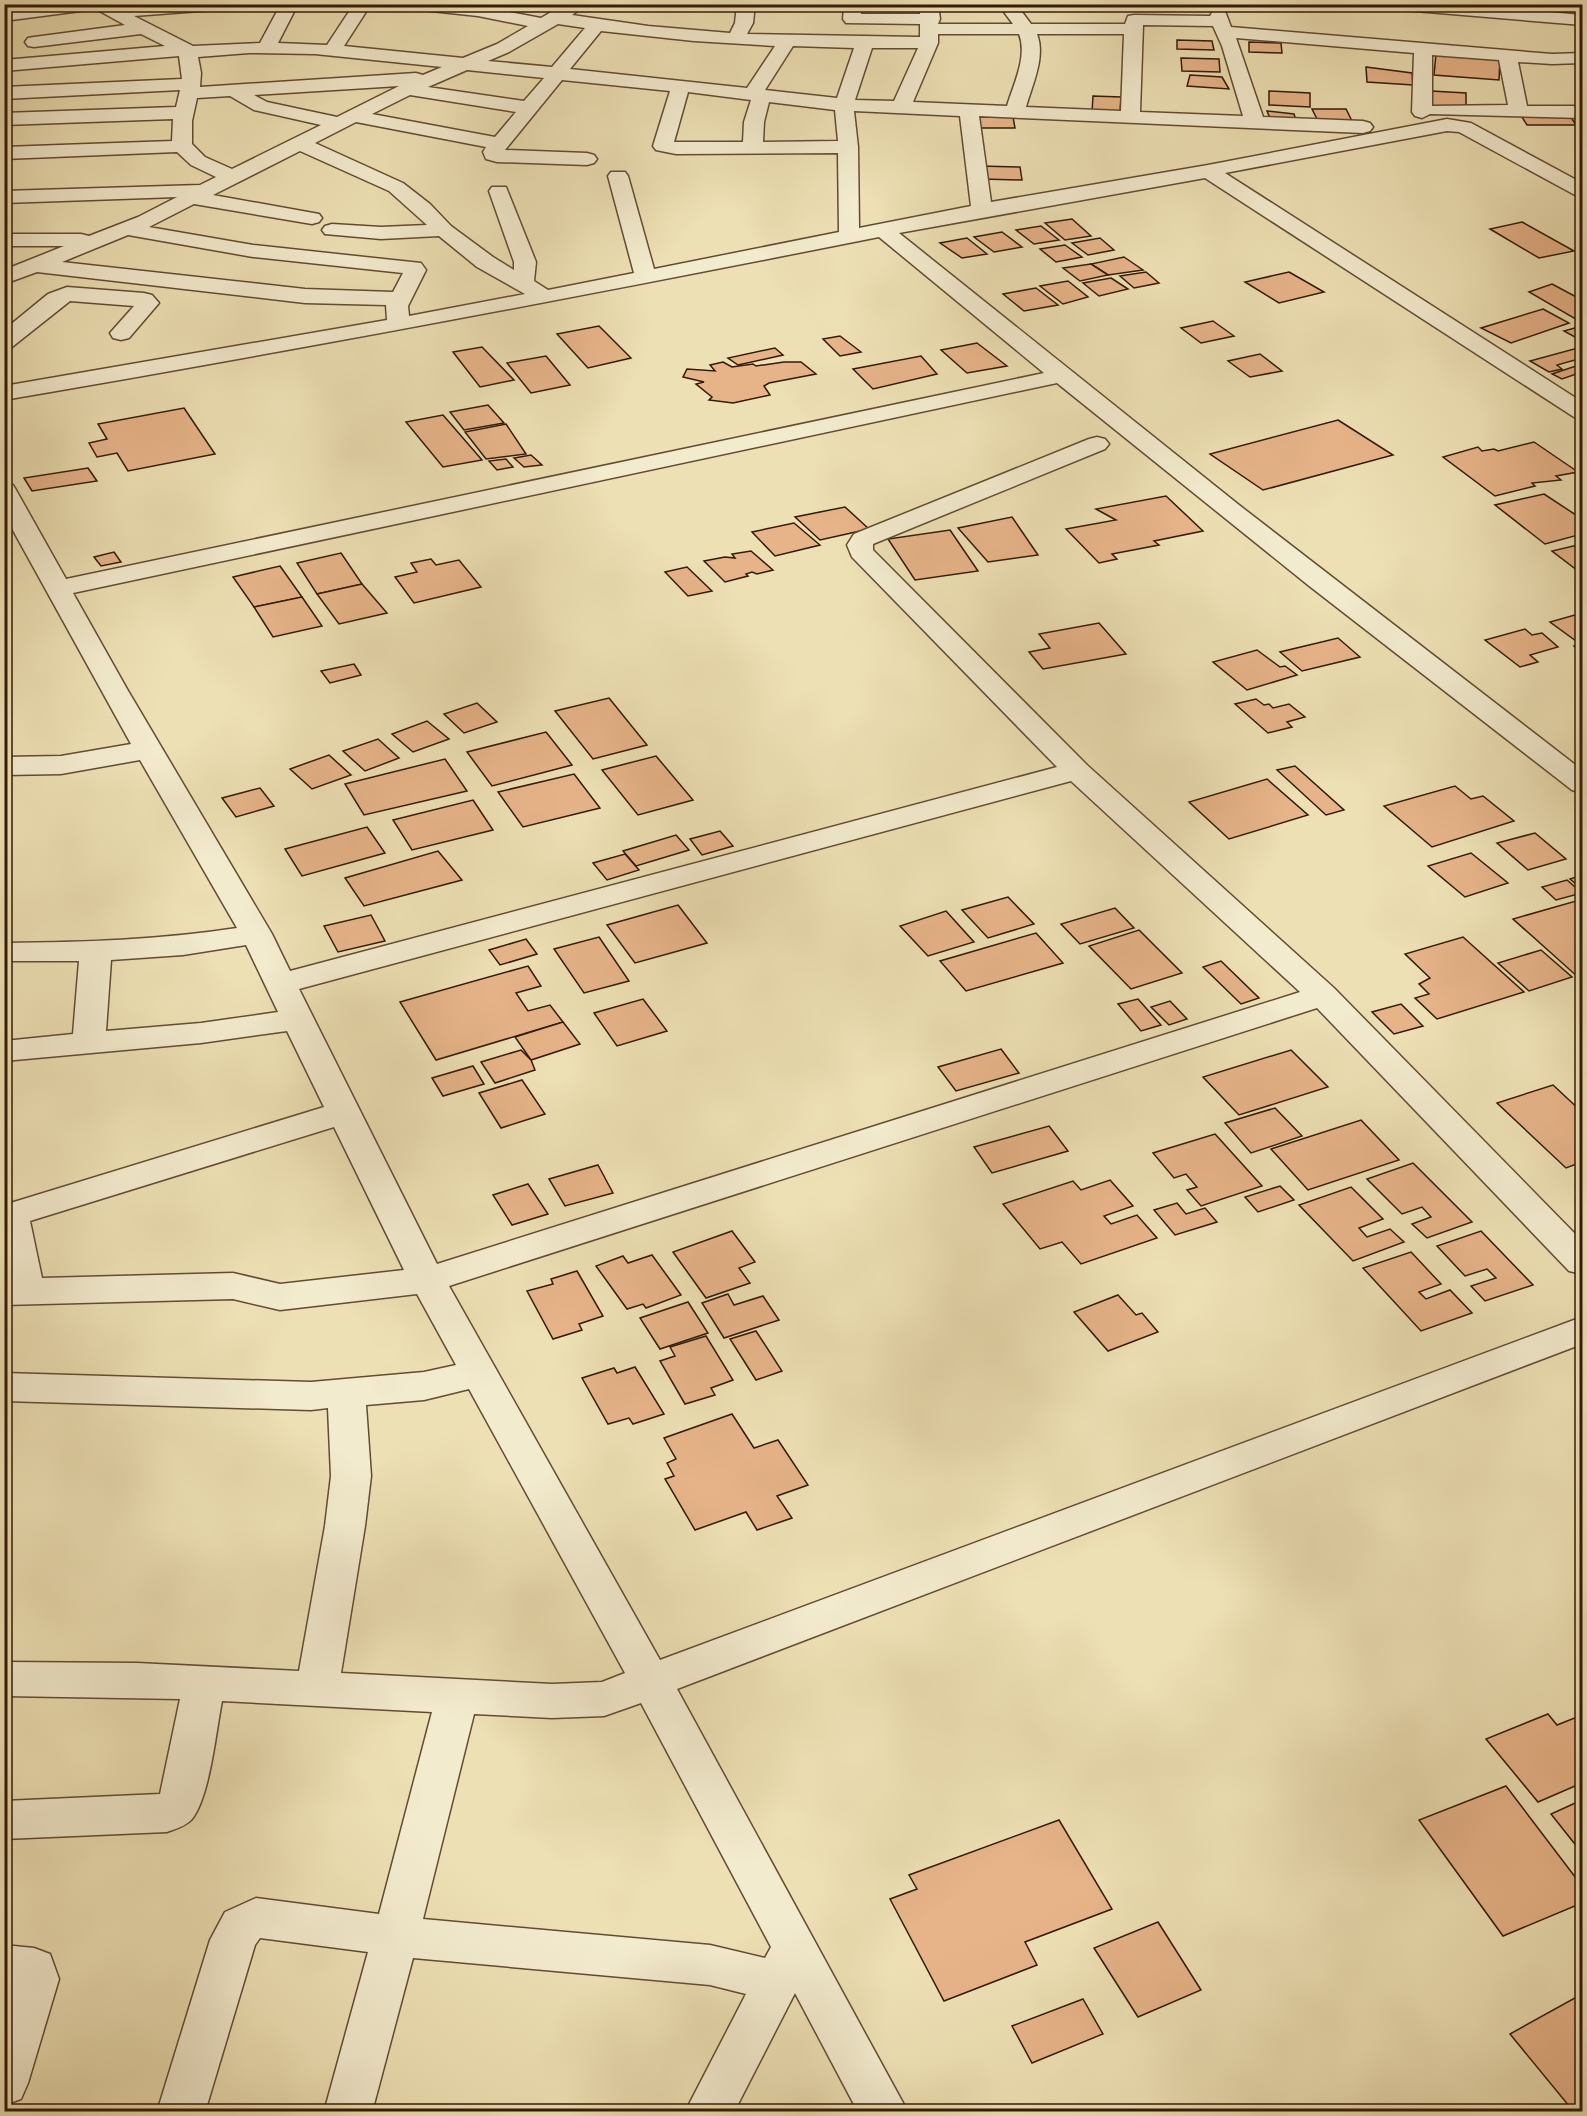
<svg xmlns="http://www.w3.org/2000/svg" width="1587" height="2116" font-family="'IM FELL Double Pica',serif">
<style>
.building{fill:#e7b489;stroke:#331a07;stroke-width:1.5}
.lines{fill:none;stroke-linecap:round;stroke-linejoin:round}
.minor-casing{stroke:#624c32;stroke-width:3}
.minor{fill:#f3ebce;fill-rule:evenodd}
</style>
<rect width="100%" height="100%" fill="#ede0b4"/>
<filter id="stains"><feTurbulence type="fractalNoise" baseFrequency=".00333" numOctaves="4"/><feColorMatrix values="0 0 0 0 .2 0 0 0 0 .09 0 0 0 0 .02 0 0 0 .5 -.17"/></filter>
<radialGradient id="worn" r=".72"><stop offset=".6" stop-color="#630" stop-opacity="0"/><stop offset="1" stop-color="#630" stop-opacity=".3"/></radialGradient>
<g class="building">
<path d="M1177,40L1212,41L1214,50L1177,49Z"/>
<path d="M1249,42L1281,43L1282,53L1249,52Z"/>
<path d="M1436,54L1500,59L1499,80L1434,75Z"/>
<path d="M1181,58L1219,59L1220,72L1182,71Z"/>
<path d="M1366,67L1412,73L1413,85L1367,82Z"/>
<path d="M1190,75L1222,77L1229,89L1187,86Z"/>
<path d="M1269,91L1310,93V107L1269,105Z"/>
<path d="M1431,91L1466,93V109L1431,107Z"/>
<path d="M1093,96L1121,97L1120,113L1092,112Z"/>
<path d="M1312,109H1346L1353,123H1319Z"/>
<path d="M1267,111L1294,114L1297,123H1272Z"/>
<path d="M1520,114H1569L1576,125H1527Z"/>
<path d="M976,117H1013L1015,128H978Z"/>
<path d="M980,166L1020,167L1022,180L982,179Z"/>
<path d="M1072,219L1091,236L1065,240L1045,223Z"/>
<path d="M1522,222L1574,251L1539,258L1490,229Z"/>
<path d="M1041,226L1059,240L1034,244L1016,230Z"/>
<path d="M1002,232L1022,247L994,252L974,237Z"/>
<path d="M967,238L987,254L962,258L940,243Z"/>
<path d="M1100,238L1114,250L1088,255L1072,243Z"/>
<path d="M1065,245L1082,257L1056,262L1040,249Z"/>
<path d="M1124,257L1143,270L1108,275L1091,264Z"/>
<path d="M1091,264L1108,275L1080,281L1063,268Z"/>
<path d="M1146,272L1159,283L1134,288L1120,276Z"/>
<path d="M1289,272L1324,292L1279,303L1245,282Z"/>
<path d="M1111,278L1128,289L1099,296L1083,283Z"/>
<path d="M1068,281L1088,297L1063,304L1040,286Z"/>
<path d="M1552,284L1582,300V320L1579,321L1529,292Z"/>
<path d="M1036,288L1058,305L1024,311L1003,294Z"/>
<path d="M1543,309L1569,323L1511,343L1481,328Z"/>
<path d="M1213,321L1234,336L1201,343L1181,328Z"/>
<path d="M599,326L631,358L588,368L557,334Z"/>
<path d="M1582,326V341L1564,331Z"/>
<path d="M840,336L861,352L840,356L823,339Z"/>
<path d="M977,343L1007,366L967,373L941,350Z"/>
<path d="M482,347L514,380L480,387L453,352Z"/>
<path d="M775,348L783,355L738,365L728,358Z"/>
<path d="M1574,349L1582,354V358L1557,365L1562,369L1549,372L1530,361Z"/>
<path d="M1260,354L1282,371L1250,377L1228,361Z"/>
<path d="M546,356L570,385L531,393L507,363Z"/>
<path d="M921,356L937,374L873,389L853,369Z"/>
<path d="M723,362L732,367L753,364L756,366L784,362H801L816,374L769,383L764,386L770,395L733,403L709,400L712,397L696,384L704,382L683,377L687,369L715,371L710,365Z"/>
<path d="M1582,364V372L1562,379L1552,374Z"/>
<path d="M488,405L504,423L464,430L450,412Z"/>
<path d="M184,408L215,454L128,471L117,453L97,457L89,443L107,439L98,424Z"/>
<path d="M443,415L482,460L443,467L406,422Z"/>
<path d="M1338,420L1393,455L1263,490L1210,454Z"/>
<path d="M506,424L526,454L486,459L465,432Z"/>
<path d="M1534,442L1578,472L1556,476L1561,480L1532,483L1535,486L1495,496L1443,457L1478,447L1482,451L1494,449L1498,451Z"/>
<path d="M531,455L542,465L524,467L514,458Z"/>
<path d="M506,459L513,467L497,470L489,461Z"/>
<path d="M88,468L97,481L32,491L24,478Z"/>
<path d="M1544,494L1582,519V534L1545,544L1495,505Z"/>
<path d="M1166,496L1203,531L1154,541L1159,545L1112,554L1117,559L1099,563L1066,529L1116,520L1096,509Z"/>
<path d="M845,507L869,529L820,540L795,517Z"/>
<path d="M1012,517L1038,555L988,562L958,528Z"/>
<path d="M794,523L820,545L775,556L752,532Z"/>
<path d="M950,530L978,571L915,580L888,539Z"/>
<path d="M1582,544V574L1552,551Z"/>
<path d="M751,551L773,570L757,574L752,572L746,574L748,576L725,582L704,561L725,557L735,558L732,554Z"/>
<path d="M114,552L121,562L101,566L94,557Z"/>
<path d="M341,553L362,584L317,594L297,563Z"/>
<path d="M431,559L436,565L459,560L481,587L414,603L395,577L417,572L411,563Z"/>
<path d="M280,566L302,597L254,607L233,577Z"/>
<path d="M687,567L712,591L688,596L665,572Z"/>
<path d="M362,584L387,613L339,624L317,594Z"/>
<path d="M302,597L322,626L273,637L254,607Z"/>
<path d="M1582,613V653L1574,646L1580,644L1550,622Z"/>
<path d="M1099,623L1126,654L1043,669L1029,652L1050,648L1039,634Z"/>
<path d="M1525,629L1532,635L1542,633L1558,647L1530,655L1538,662L1520,667L1485,640Z"/>
<path d="M1338,638L1360,657L1302,671L1280,652Z"/>
<path d="M1257,650L1280,667L1285,666L1297,675L1247,690L1213,662Z"/>
<path d="M354,664L361,675L330,683L321,671Z"/>
<path d="M609,698L647,745L593,759L555,711Z"/>
<path d="M1256,699L1264,705L1269,704L1273,708L1289,704L1305,717L1287,722L1292,727L1268,733L1235,704Z"/>
<path d="M477,703L497,722L464,733L444,714Z"/>
<path d="M427,721L449,739L413,752L392,734Z"/>
<path d="M546,732L572,765L492,786L467,752Z"/>
<path d="M378,739L399,758L365,771L343,751Z"/>
<path d="M329,755L351,775L312,789L290,769Z"/>
<path d="M656,756L693,800L638,815L602,770Z"/>
<path d="M445,759L467,791L364,815L345,784Z"/>
<path d="M1295,766L1344,810L1326,815L1277,770Z"/>
<path d="M574,774L600,808L523,827L498,792Z"/>
<path d="M1267,779L1308,815L1229,839L1189,802Z"/>
<path d="M1455,786L1471,799L1483,796L1514,821L1432,847L1384,806Z"/>
<path d="M260,788L274,806L236,817L222,798Z"/>
<path d="M473,800L493,830L412,850L393,820Z"/>
<path d="M367,827L385,853L302,876L285,849Z"/>
<path d="M720,831L733,846L702,855L690,839Z"/>
<path d="M1535,833L1566,859L1528,870L1497,843Z"/>
<path d="M676,835L689,850L636,866L623,851Z"/>
<path d="M438,851L462,880L364,906L345,878Z"/>
<path d="M1471,853L1508,883L1465,897L1428,866Z"/>
<path d="M625,854L639,870L607,880L593,863Z"/>
<path d="M1582,875V889L1570,879Z"/>
<path d="M1567,880L1582,893L1556,900L1542,887Z"/>
<path d="M1008,897L1034,924L988,938L962,910Z"/>
<path d="M1576,901L1582,907V977L1579,978L1513,919Z"/>
<path d="M678,905L707,943L635,963L607,925Z"/>
<path d="M1115,908L1134,928L1080,944L1061,924Z"/>
<path d="M946,911L974,942L928,956L900,926Z"/>
<path d="M371,915L385,941L338,952L324,926Z"/>
<path d="M1139,930L1182,973L1131,989L1089,946Z"/>
<path d="M1036,933L1063,963L966,991L940,961Z"/>
<path d="M599,937L629,981L584,993L554,949Z"/>
<path d="M1463,937L1524,992L1437,1019L1415,998L1429,994L1419,984L1430,978L1405,954Z"/>
<path d="M526,939L537,954L500,965L489,950Z"/>
<path d="M1541,950L1572,977L1529,991L1498,963Z"/>
<path d="M1221,961L1259,998L1241,1004L1203,967Z"/>
<path d="M528,966L541,986L516,993L528,1011L550,1005L563,1022L436,1060L400,1002Z"/>
<path d="M643,999L667,1031L617,1046L594,1013Z"/>
<path d="M1138,999L1161,1025L1141,1031L1118,1004Z"/>
<path d="M1170,1001L1187,1019L1169,1025L1151,1007Z"/>
<path d="M1401,1004L1423,1026L1394,1034L1372,1012Z"/>
<path d="M563,1022L580,1044L531,1060L515,1037Z"/>
<path d="M1001,1049L1019,1073L956,1091L938,1067Z"/>
<path d="M521,1050L531,1060L535,1070L495,1083L481,1062Z"/>
<path d="M1291,1050L1328,1087L1239,1115L1203,1077Z"/>
<path d="M473,1066L484,1084L443,1096L432,1078Z"/>
<path d="M522,1080L545,1114L501,1128L479,1093Z"/>
<path d="M1553,1085L1582,1112V1162L1566,1168L1497,1103Z"/>
<path d="M1275,1108L1302,1136L1251,1153L1225,1123Z"/>
<path d="M1361,1120L1399,1160L1308,1190L1271,1149Z"/>
<path d="M1049,1126L1068,1151L992,1173L974,1147Z"/>
<path d="M1215,1134L1262,1186L1201,1206L1187,1190L1197,1187L1186,1174L1174,1178L1153,1153Z"/>
<path d="M1413,1163L1472,1222L1427,1238L1412,1224L1431,1217L1422,1207L1402,1214L1367,1179Z"/>
<path d="M598,1165L613,1193L565,1206L549,1179Z"/>
<path d="M1110,1180L1133,1206L1104,1216L1111,1224L1137,1215L1157,1238L1081,1264L1062,1242L1040,1249L1003,1204L1073,1181L1081,1190Z"/>
<path d="M528,1184L548,1214L512,1225L493,1195Z"/>
<path d="M1280,1186L1294,1200L1258,1212L1245,1197Z"/>
<path d="M1351,1187L1383,1219L1359,1228L1367,1237L1390,1229L1404,1242L1353,1261L1299,1205Z"/>
<path d="M1177,1203L1186,1214L1205,1208L1217,1222L1175,1235L1154,1210Z"/>
<path d="M732,1231L755,1262L739,1268L750,1283L706,1298L673,1252Z"/>
<path d="M1481,1231L1533,1285L1485,1301L1471,1286L1496,1278L1487,1269L1465,1276L1437,1246Z"/>
<path d="M1411,1252L1441,1284L1419,1292L1426,1299L1450,1290L1472,1313L1421,1331L1363,1268Z"/>
<path d="M652,1255L681,1295L646,1308L643,1304L627,1309L596,1266L623,1256L628,1263Z"/>
<path d="M577,1271L603,1316L579,1324L582,1330L553,1339L527,1291L553,1284L551,1279Z"/>
<path d="M728,1294L734,1305L763,1296L779,1320L724,1338L702,1303Z"/>
<path d="M1118,1295L1136,1315L1142,1313L1158,1332L1108,1351L1074,1312Z"/>
<path d="M688,1302L708,1333L660,1349L640,1318Z"/>
<path d="M756,1331L782,1371L756,1380L730,1339Z"/>
<path d="M706,1336L733,1380L711,1388L715,1395L685,1404L660,1361L675,1356L670,1347Z"/>
<path d="M635,1367L664,1414L633,1424L629,1418L608,1424L582,1378L614,1368L617,1373Z"/>
<path d="M732,1414L754,1448L778,1440L808,1485L777,1496L792,1518L757,1530L746,1512L695,1530L665,1479L674,1476L667,1463L676,1459L664,1438Z"/>
<path d="M1548,1714L1557,1725L1582,1715V1783L1538,1802L1486,1739Z"/>
<path d="M1506,1786L1582,1886V1903L1503,1936L1419,1820Z"/>
<path d="M1582,1800V1853L1551,1814Z"/>
<path d="M1059,1820L1112,1909L1025,1942L1037,1965L944,2001L890,1899L917,1889L909,1875Z"/>
<path d="M1158,1922L1201,1990L1138,2017L1094,1948Z"/>
<path d="M1582,1994V2112H1574L1510,2034Z"/>
<path d="M1083,1999L1103,2034L1032,2063L1012,2026Z"/>
</g>
<g class="lines">
<defs>
<g id="minor">
<path d="M52,4L117,6L234,4L226,9L134,16L193,46L260,43L281,4H298L278,43L327,45L354,4H371L344,46L463,58L497,44L528,26L478,16L412,9L404,4H467L541,18L565,4H587L572,15L648,26L730,33L735,23L737,4H755L753,23L747,34L920,37V24L846,23L843,19L844,8L841,4H861V14H920V4H938L940,19L938,24H1013L998,4H1016L1031,24H1125L1128,16L1134,15L1210,16L1213,11H1225L1231,27L1552,54L1582,53V63L1552,64L1518,62L1527,106H1582V118L1430,114L1422,118L1415,116L1412,112L1414,53L1236,38L1263,117L1363,121L1370,123L1373,127L1370,131L1363,133L979,116L991,202L1208,165L1447,119L1471,123L1582,183V197L1575,195L1459,132L1447,131L1225,173L1582,402V419L1574,417L1205,178L899,233L1239,505L1582,770V793L1572,790L1308,585L1057,383L73,593L127,689L272,934L290,971L1057,767L852,557L847,545L854,534L1089,439L1097,437L1105,439L1109,444L1105,449L873,544V550L1087,765L1334,988L1582,1241V1274L1569,1271L1317,1008L449,1286L660,1660L1582,1317V1344L677,1689L908,2112H858L795,1993L734,2112H685L746,1994L710,1985L413,1958L372,2112H324L368,1952L260,1938L255,1945L205,2112H157L210,1940L225,1912L256,1898L379,1914L432,1712L222,1701C216,1731 210,1796 192,1819C186,1826 175,1829 167,1832L4,1839V1801L160,1794L180,1699L4,1696V1662L137,1663L299,1671L325,1526L331,1476L328,1408L311,1410L4,1401V1373L311,1382L424,1372L456,1365L417,1294L280,1310L233,1299L4,1305V1205L324,1107L287,1031L201,1043L4,1061V1041L73,1034L79,961H4V943C83,942 160,940 237,928L140,760L61,774L4,775V757L61,756L131,744L4,514V483L13,485L16,490L66,579L1044,373L879,237C588,295 297,350 4,400V386L387,320L386,305L305,303L37,272L4,284V270L64,246H4V234H81L89,236L138,217L177,197L4,203V191L200,185L216,177L191,165L177,152L4,159V147L172,141L173,119L4,125V113L176,107L180,90L4,99V87L182,79L179,56L4,71V60L165,46L141,34L34,47L28,46L25,42L28,38L34,37L125,25L96,9L4,21V11ZM558,24L585,28L552,67L488,61L509,52ZM1143,25L1213,26L1222,46L1243,116L1140,112ZM601,31L694,41L775,46L747,88L570,69ZM938,34H1019C1028,57 1013,85 1007,106L913,102L938,43ZM1037,34H1124L1121,111L1026,107C1032,85 1046,57 1037,34ZM793,46L854,48L837,98L765,90ZM872,48H918L894,101L855,100ZM249,53L315,54L442,67L423,75L416,73L200,87L201,73L198,57ZM1432,55L1499,60L1508,105L1432,106ZM467,70L544,78L524,101L428,87ZM562,80L670,91L653,146L656,150L676,154L838,153L839,232L654,269L628,176L625,172H611L608,176L634,273L548,290L534,281L536,262L506,187H492L489,191L514,262V270L493,257L451,226L430,204L403,183L315,143L356,122L486,147L483,152L486,159L497,162L587,165L594,163L597,159L594,155L587,153L505,150ZM399,86L337,117L267,102L254,95ZM688,92L751,100L744,122L743,142H674ZM410,95L516,112L495,137L372,114ZM230,96L254,110L321,125L232,169L205,157L192,144V121L197,98ZM769,102L835,110L838,141L763,142L764,122ZM854,111L960,116L971,206L859,228L858,147ZM300,151L389,191L427,225L381,227L332,224L325,226L322,230L325,234L381,239L439,236L477,267L525,294L409,316L408,306L426,270L421,263L253,245L149,227L194,204L312,224L319,222L322,218L319,214L213,195ZM128,235L253,257L403,273L393,292L305,289L62,262ZM1071,781L1300,992L437,1264L299,989ZM246,945L278,1012L201,1023L106,1031L111,960L183,955ZM334,1127L404,1270L280,1284L233,1273L42,1278L30,1221ZM469,1389L625,1673L602,1682L552,1684L341,1673L365,1526L371,1476L366,1405L424,1400ZM641,1703L771,1947L765,1958L710,1945L423,1919L474,1714L552,1718L604,1716Z"/>
<path d="M1383,4H1460L1582,15V25L1391,9Z"/>
<path d="M67,287L144,293L152,295L159,303L129,338L121,340L113,338L110,333L134,306L70,301L12,347L4,349V330L48,294Z"/>
<path d="M4,1945L34,1948L50,1954L59,1979L28,2083L21,2099L4,2105V2005L10,1986H4Z"/>
</g>
</defs>
<use href="#minor" class="minor-casing"/>
<use href="#minor" class="minor"/>
</g>
<rect width="1587" height="2116" fill="none" stroke="#ede0b4" stroke-width="24"/>
<rect x="6" y="6" width="1575" height="2104" fill="none" stroke="#331a07" stroke-width="3"/>
<rect x="12" y="12" width="1563" height="2092" fill="none" stroke="#331a07" stroke-width="1.5"/>
<rect width="100%" height="100%" filter="url(#stains)"/>
<rect width="100%" height="100%" fill="url(#worn)"/>
</svg>
